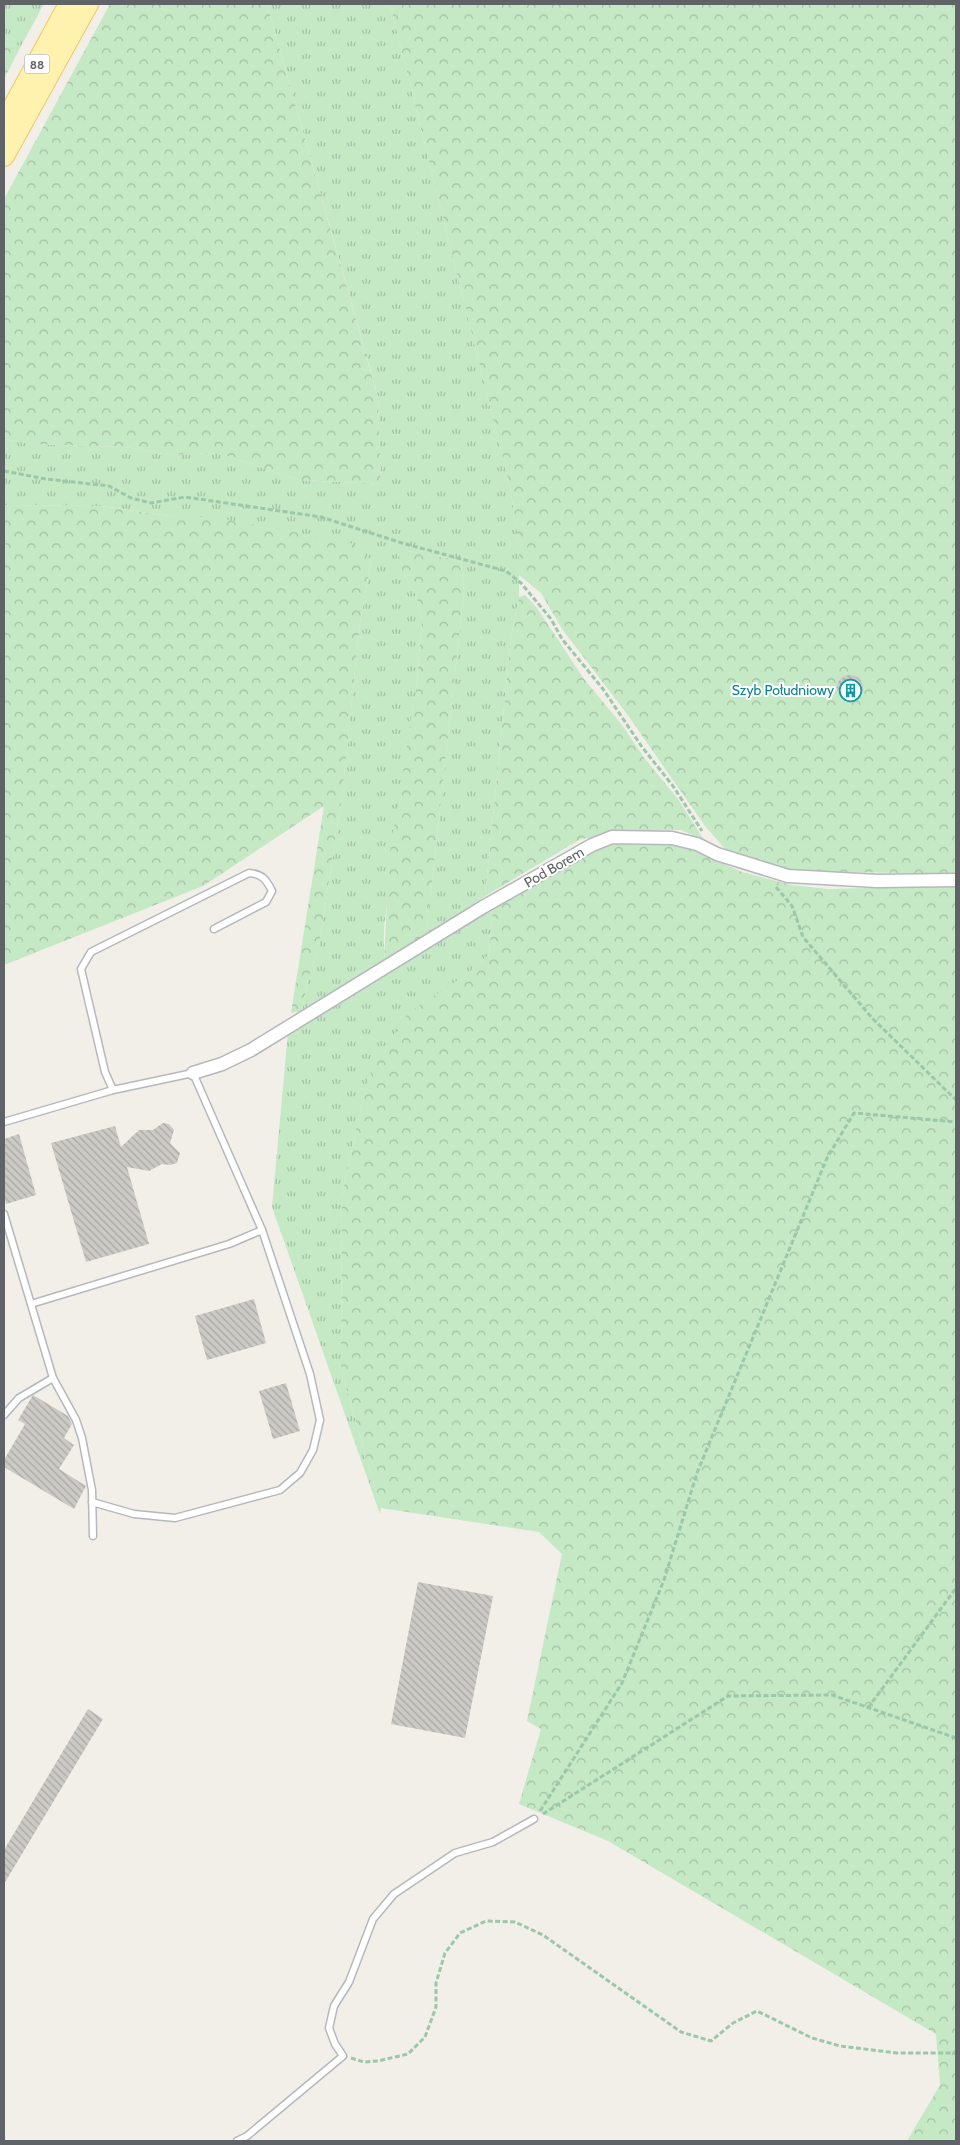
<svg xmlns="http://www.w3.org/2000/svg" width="960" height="2145" font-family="Cabin,sans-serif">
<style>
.grass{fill:url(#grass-tufts)}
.forest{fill:url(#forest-crowns)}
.building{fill:url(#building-back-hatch)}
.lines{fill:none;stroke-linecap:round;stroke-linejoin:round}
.service-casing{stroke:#b5b8bc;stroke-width:9}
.minor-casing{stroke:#b5b8bc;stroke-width:15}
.primary-casing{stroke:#f2c960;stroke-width:22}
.path{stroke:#9cc7a9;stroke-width:3;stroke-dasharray:5 2.5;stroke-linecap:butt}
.service{stroke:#fff;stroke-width:6}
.minor{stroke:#fff;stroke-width:12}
.primary{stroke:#fff2af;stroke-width:20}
.labels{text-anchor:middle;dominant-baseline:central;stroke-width:4;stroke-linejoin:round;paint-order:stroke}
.shield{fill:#fff;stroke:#8f9295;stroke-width:1}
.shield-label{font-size:12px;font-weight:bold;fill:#5f6368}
.culture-label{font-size:14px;fill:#0d838f;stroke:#fff;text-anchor:end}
.street-label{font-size:14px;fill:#5f6368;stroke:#fff}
</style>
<defs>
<pattern id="grass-tufts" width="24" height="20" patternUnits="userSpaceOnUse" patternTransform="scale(1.25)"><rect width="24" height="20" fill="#c5e8c5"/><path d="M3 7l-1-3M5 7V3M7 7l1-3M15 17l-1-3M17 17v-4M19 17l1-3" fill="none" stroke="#a3c0a4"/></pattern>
<pattern id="forest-crowns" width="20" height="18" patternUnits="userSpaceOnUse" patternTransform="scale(1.25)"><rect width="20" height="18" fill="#c5e8c5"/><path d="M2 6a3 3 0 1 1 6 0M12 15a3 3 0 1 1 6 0" fill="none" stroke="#a3c0a4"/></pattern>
<pattern id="building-back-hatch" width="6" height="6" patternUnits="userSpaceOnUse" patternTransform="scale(1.25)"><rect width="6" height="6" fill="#cccac5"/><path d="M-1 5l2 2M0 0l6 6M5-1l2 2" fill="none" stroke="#a9a8a4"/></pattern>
</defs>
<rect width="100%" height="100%" fill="#f1efe8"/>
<g class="grass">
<path d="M4,4H44L21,46L4,44Z"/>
<path d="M267,4H390L510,487L519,545V597L511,637L485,896L426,936L464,591L461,563L452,559L408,551L401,569L416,595L422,620L417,683L401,786L384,928V962L302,1011L308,979L319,946L342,797L360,622L371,560L214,517H176L101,506L4,505V439L32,444L126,447L169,455L218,453L299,480L381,484L378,397Z"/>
<path d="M493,908L489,955L467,974L371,1072L357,1125L342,1196L341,1370L381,1508L380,1514L272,1207L288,1032Z"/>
</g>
<g class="forest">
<path d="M110,4H267L378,398L381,484L299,480L218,453L169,455L126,447L32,444L4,439V199Z"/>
<path d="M390,4H956V874L789,871L727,851L705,826L627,714L562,629L541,593L519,575V545L510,487Z"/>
<path d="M4,44L21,46L4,79Z"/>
<path d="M4,505L101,506L176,517H214L351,543L371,560L360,622L342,797L319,946L308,979L302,1011L291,1013L324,806L203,886L4,965Z"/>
<path d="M408,551L452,559L461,563L464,591L426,936L384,962L389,858L417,683L422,620L416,595L401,569L399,555Z"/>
<path d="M525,595L537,608L584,679L622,725L645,759L678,799L704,840L681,830L635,831L581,839L485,896L511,637L519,597Z"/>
<path d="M628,842H675L742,872L791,885L828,889L956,886V2141H907L940,2085L936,2034L608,1841L519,1804L541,1729L527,1721L562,1554L539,1532L381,1508L341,1370L342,1196L357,1125L371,1072L408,1013L467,974L489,955L493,908L598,848Z"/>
</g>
<g class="building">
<circle cx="850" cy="688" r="13"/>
<path d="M163,1123L169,1124L174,1130L170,1143L180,1153L177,1163L170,1165L162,1164L149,1171L127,1167L149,1244L86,1262L51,1143L115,1126L121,1147L139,1130H153Z"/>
<path d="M19,1134L36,1195L6,1204L4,1196V1139Z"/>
<path d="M254,1299L266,1343L207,1360L195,1316Z"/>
<path d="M286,1383L300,1431L273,1439L259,1391Z"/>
<path d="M33,1395L68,1416L72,1424L64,1438L74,1445L59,1469L86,1486L74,1509L4,1467V1460L25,1424L18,1420Z"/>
<path d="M418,1582L493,1596L465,1738L391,1724Z"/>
<path d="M88,1709L103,1719L4,1884V1850Z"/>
</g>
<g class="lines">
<defs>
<g id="service">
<path d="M113,1090L105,1072L81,969L91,952L249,873C262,874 266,879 272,891L266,902L214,929"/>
<path d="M4,1122L113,1090L193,1073L262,1230L310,1374L320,1420L313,1450L300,1473L280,1490L175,1518L134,1514L92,1502"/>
<path d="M4,1214L53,1378L76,1420L82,1438L92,1490L93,1536"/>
<path d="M31,1304L229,1244L262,1230"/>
<path d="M4,1415L19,1398L53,1378"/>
<path d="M237,2141L247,2136L343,2056L335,2044L329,2028L334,2006L349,1982L373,1919L394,1894L455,1853L493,1842L534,1819"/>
</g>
<path id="minor" d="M193,1073L222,1064L251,1050L483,907L592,845L612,837L672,838L697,844L717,854L788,876L877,881L956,880"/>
<g id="primary">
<path d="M4,124L69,4"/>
<path d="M4,156L88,4"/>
</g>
</defs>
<use href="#service" class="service-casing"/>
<use href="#minor" class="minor-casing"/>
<use href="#primary" class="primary-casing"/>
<g class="path">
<path d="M4,471L46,479L109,486L131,498L151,503L185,497L321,517L402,543L506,571L521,583L551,619L562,639L603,689L642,747L673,786L702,831"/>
<path d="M776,887L792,906L803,937L872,1018L956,1100"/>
<path d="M868,1708L956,1588"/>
<path d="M540,1811L622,1683L664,1580L697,1473L827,1158L854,1113L956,1122"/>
<path d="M543,1814L728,1696L832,1695L956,1738"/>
<path d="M351,2058L364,2062L378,2061L408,2054L425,2037L436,2007V1983L445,1953L460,1933L486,1921L515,1922L543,1935L681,2032L711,2041L733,2023L757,2011L812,2038L840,2046L897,2053H956"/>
</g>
<use href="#service" class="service"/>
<use href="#minor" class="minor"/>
<use href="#primary" class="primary"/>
</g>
<defs>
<symbol id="building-ring" viewBox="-11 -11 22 22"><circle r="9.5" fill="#fff" stroke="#0f9aa8" stroke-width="1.5"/><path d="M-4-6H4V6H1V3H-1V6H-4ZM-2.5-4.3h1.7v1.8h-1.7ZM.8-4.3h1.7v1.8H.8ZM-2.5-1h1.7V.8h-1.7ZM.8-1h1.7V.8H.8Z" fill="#0f9aa8"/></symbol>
</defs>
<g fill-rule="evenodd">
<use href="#building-ring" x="838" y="678" width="25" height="25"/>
</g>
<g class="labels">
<rect class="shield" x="24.5" y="54.5" width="25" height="19" rx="4"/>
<g class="shield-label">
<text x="37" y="64">88</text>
</g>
<g class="culture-label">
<text x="834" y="690">Szyb Południowy</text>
</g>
<g class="street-label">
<text transform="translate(554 867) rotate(-30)">Pod Borem</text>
</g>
</g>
<rect width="960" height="2145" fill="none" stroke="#5f6368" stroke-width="10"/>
</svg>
